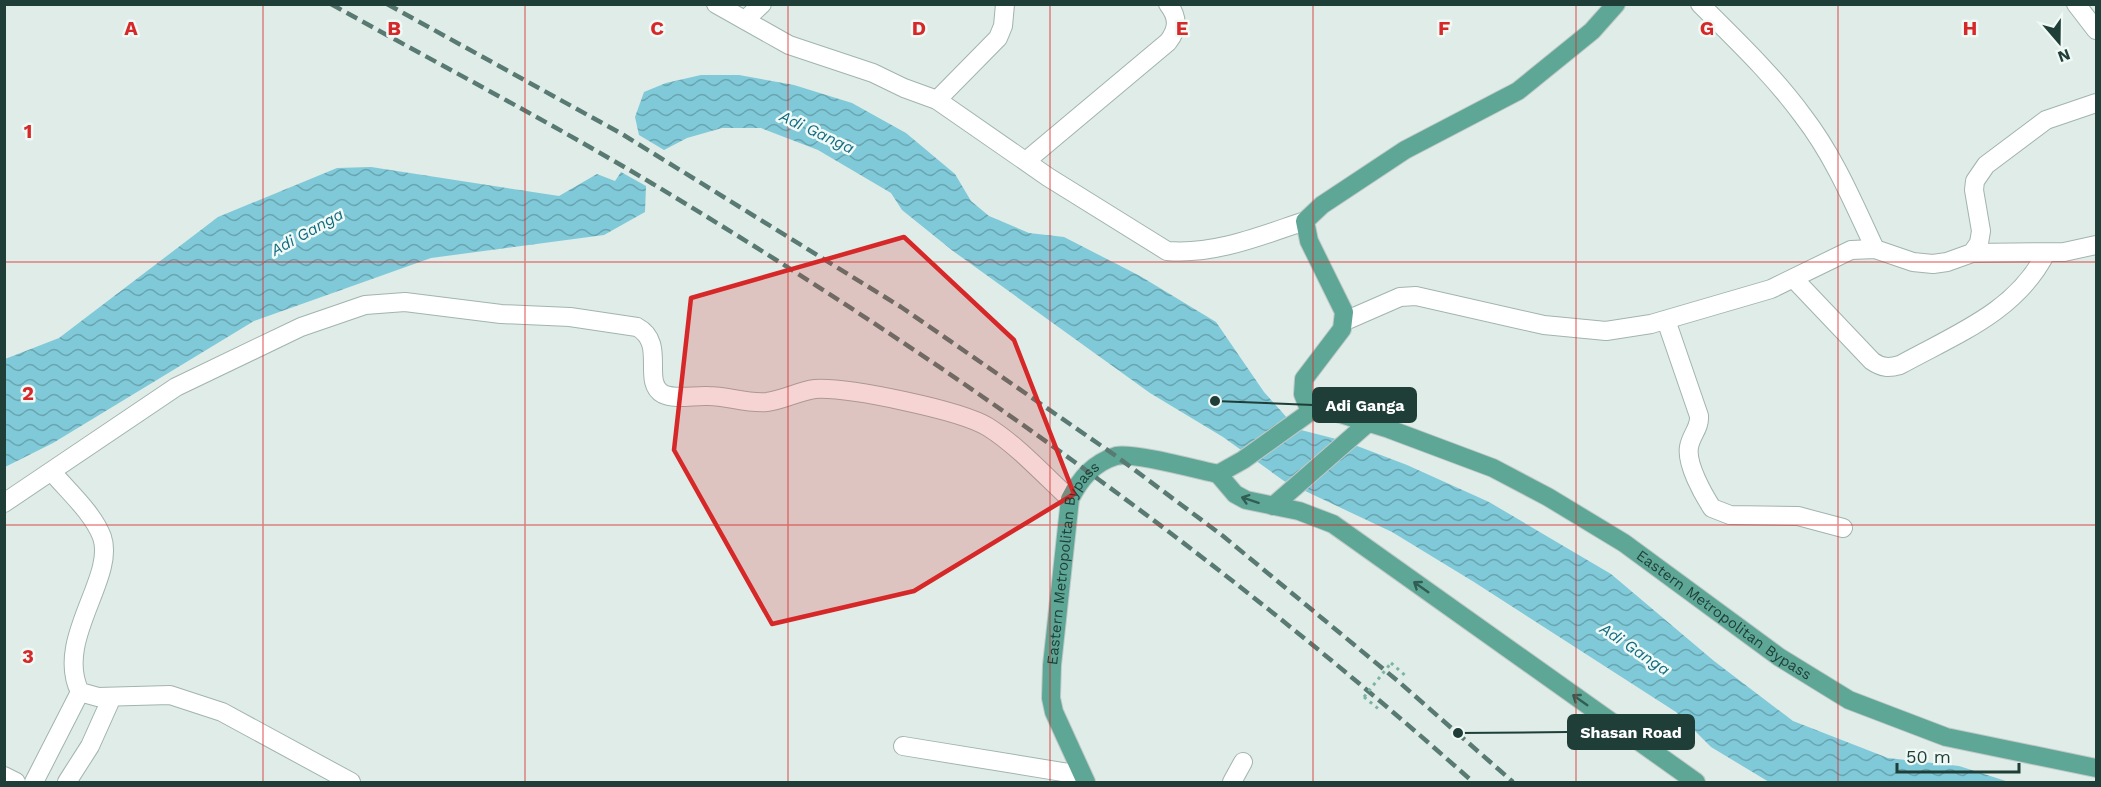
<svg xmlns="http://www.w3.org/2000/svg" width="2101" height="787" font-family="'Work Sans',sans-serif">
<style>
.water{fill:url(#water-waves)}
.lines{fill:none;stroke-linecap:round;stroke-linejoin:round}
.minor-casing{stroke:#a1b4af;stroke-width:20}
.major-casing{stroke:#c0c9c7;stroke-width:20}
.path{stroke:#7cb4a4;stroke-width:3;stroke-dasharray:3 4.5;stroke-linecap:butt}
.minor{stroke:#fff;stroke-width:18}
.major{stroke:#5ea796;stroke-width:18}
.rail{stroke:#587a72;stroke-width:4.5;stroke-dasharray:12 6;stroke-linecap:butt}
.path-bridge{stroke:#7cb4a4;stroke-width:3;stroke-dasharray:3 4.5;stroke-linecap:butt}
.oneway{stroke:#315e54}
.marked{fill:#d62828;fill-opacity:0.2;stroke:#d62828;stroke-width:4.5;stroke-linejoin:round}
.grid{fill:none;stroke:#d62828;stroke-width:1.5;stroke-opacity:0.55}
.labels{text-anchor:middle;dominant-baseline:central;stroke-width:5;stroke-linejoin:round;paint-order:stroke}
.street-label{font-size:15px;fill:#1e3e37;stroke:#f0f9f5}
.water-label{font-size:16px;font-style:italic;fill:#116c81;stroke:#f0f9f5}
.grid-label{font-size:20px;text-anchor:middle;font-weight:bold;fill:#d62828;stroke:#f0f9f5;stroke-width:5;stroke-linejoin:round;paint-order:stroke}
.leader{fill:none;stroke:#1e3e37;stroke-width:2}
.callout-dot{fill:#1e3e37;stroke:#f0f9f5;stroke-width:2}
.callout{fill:#1e3e37;stroke:#1e3e37;stroke-width:2}
.callout-label{font-size:16px;text-anchor:middle;font-weight:bold;fill:#fff}
</style>
<defs>
<pattern id="water-waves" width="16" height="10" patternUnits="userSpaceOnUse" patternTransform="scale(1.5)"><rect width="16" height="10" fill="#80c9d8"/><path d="M0 5q4-4 8 0t8 0" fill="none" stroke="#68a5b0"/></pattern>
</defs>
<rect width="100%" height="100%" fill="#dfece7"/>
<g class="water">
<path d="M701,75H739L794,85L852,103L906,133L955,174L971,201L989,216L1029,233L1064,237L1140,276L1216,322L1264,392L1297,429L1344,441L1407,465L1489,502L1611,574L1714,661L1793,721L1888,758L1959,766L2009,782H1769L1711,747L1676,712L1474,582L1392,532L1284,481L1223,437L1150,393L953,251L902,210L891,193L818,150L761,128H722L687,138L664,150L639,135L635,117L644,92L666,83Z"/>
<path d="M371,167L559,196L597,174L615,181L621,172L646,186L645,212L604,235L431,258L254,321L53,443L5,467V359L59,338L218,217L337,168Z"/>
</g>
<g class="lines">
<defs>
<g id="minor">
<path d="M716,4L789,45L873,73L904,88L937,100L1048,177L1167,251C1215,255 1260,236 1305,221"/>
<path d="M1700,4C1736,40 1773,75 1803,116C1834,156 1854,204 1875,249"/>
<path d="M2076,4L2096,30"/>
<path d="M745,20L762,4"/>
<path d="M937,100L998,38L1003,26L1005,4"/>
<path d="M1026,161L1168,42C1178,29 1179,18 1168,4"/>
<path d="M1972,253L2064,252L2096,245"/>
<path d="M1794,279L1872,361C1882,368 1889,368 1900,365C1956,334 2016,312 2046,253"/>
<path d="M1666,320L1699,416C1700,428 1691,435 1689,447C1686,464 1703,494 1712,508L1730,515L1798,516L1843,528"/>
<path d="M1345,321L1400,297L1416,296L1544,325L1606,331L1651,324L1771,289L1851,250L1875,249L1913,262L1933,264L1947,262L1972,253L1979,243L1981,231L1974,190L1975,181L1986,165L2046,120L2096,103"/>
<path d="M52,472C68,491 93,513 102,537C116,578 54,640 80,692L98,697L170,695L222,712L351,782"/>
<path d="M4,503L176,387L301,327L365,305L405,302L501,314L570,317L637,327C667,343 641,382 663,394C675,400 695,395 708,396C728,396 747,404 767,402C783,400 799,391 815,389C848,387 960,410 988,427C1018,446 1044,475 1070,499"/>
<path d="M903,746L1081,775"/>
<path d="M4,776L16,782"/>
<path d="M34,782L80,692"/>
<path d="M67,782L90,746L112,697"/>
<path d="M1232,782L1243,762"/>
</g>
<g id="major">
<path d="M1310,412L1303,394L1304,379L1342,329L1344,312L1309,241L1305,221L1322,205L1405,150L1518,91L1592,31L1616,4"/>
<path d="M1218,474L1235,494L1246,500L1299,511L1333,524L1696,782"/>
<path d="M1273,506L1368,423"/>
<path id="s1" d="M1086,782L1054,712L1051,698L1052,665L1070,499C1080,479 1093,463 1116,456C1132,452 1199,470 1218,474L1243,460L1310,412H1334L1389,429L1493,468L1548,497L1624,543L1779,657L1849,700L1946,737L2096,768"/>
</g>
</defs>
<use href="#minor" class="minor-casing"/>
<use href="#major" class="major-casing"/>
<g class="path">
<path d="M1391,663L1407,677"/>
<path d="M1364,697L1381,711"/>
</g>
<use href="#minor" class="minor"/>
<use href="#major" class="major"/>
<g class="rail">
<path d="M331,4C438,64 548,121 653,184C944,359 1220,556 1473,782"/>
<path d="M387,4L622,134L901,307L1116,456L1223,536L1399,682L1513,782"/>
</g>
<path class="path-bridge" d="M1364,697L1391,663"/>
</g>
<defs><path id="oneway-shaft" d="M-6 0H5M1.5-3L5.5 0L1.5 3" fill="none" stroke-width="1.6" stroke-linecap="round" stroke-linejoin="round" transform="scale(1.5)"/></defs>
<g class="oneway">
<use href="#oneway-shaft" transform="translate(1250 500) rotate(-162)"/>
<use href="#oneway-shaft" transform="translate(1421 587) rotate(-145)"/>
<use href="#oneway-shaft" transform="translate(1580 700) rotate(-145)"/>
</g>
<path class="marked" d="M904,237L1014,340L1074,494L914,591L772,624L674,450L691,298Z"/>
<path class="grid" d="M263,4V782M525,4V782M788,4V782M1050,4V782M1313,4V782M1576,4V782M1838,4V782M4,262H2096M4,525H2096"/>
<g class="labels">
<g class="street-label">
<text stroke="none"><textPath href="#s1" startOffset="230">Eastern Metropolitan Bypass</textPath></text>
<text stroke="none"><textPath href="#s1" startOffset="1038">Eastern Metropolitan Bypass</textPath></text>
</g>
<g class="water-label">
<text transform="translate(817 132) rotate(25)">Adi Ganga</text>
<text transform="translate(307 232) rotate(-29)">Adi Ganga</text>
<text transform="translate(1635 649) rotate(34)">Adi Ganga</text>
</g>
</g>
<g class="grid-label">
<text x="131" y="35">A</text>
<text x="394" y="35">B</text>
<text x="657" y="35">C</text>
<text x="919" y="35">D</text>
<text x="1182" y="35">E</text>
<text x="1444" y="35">F</text>
<text x="1707" y="35">G</text>
<text x="1970" y="35">H</text>
<text x="28" y="138">1</text>
<text x="28" y="400">2</text>
<text x="28" y="663">3</text>
</g>
<path class="leader" d="M1215 401L1313 405M1458 733L1568 732"/>
<g class="callout-dot">
<circle cx="1215" cy="401" r="6"/>
<circle cx="1458" cy="733" r="6"/>
</g>
<g class="callout">
<rect x="1313" y="388" width="103" height="34" rx="6"/>
<rect x="1568" y="715" width="126" height="34" rx="6"/>
</g>
<g class="callout-label">
<text x="1365" y="411">Adi Ganga</text>
<text x="1631" y="738">Shasan Road</text>
</g>
<rect width="2101" height="787" fill="none" stroke="#1e3e37" stroke-width="12"/>
<g transform="translate(2059 42) rotate(160)" stroke="#f0f9f5" stroke-width="4.5" paint-order="stroke">
<path d="M0-4.5L10 22L0 15L-10 22Z" fill="#1e3e37"/>
<text y="-9" font-size="16" font-weight="bold" text-anchor="middle" fill="#1e3e37">N</text>
</g>
<path d="M1897 763v9h122v-9" fill="none" stroke="#1e3e37" stroke-width="3"/>
<text x="1906" y="763" font-size="18" fill="#1e3e37" stroke="#f0f9f5" stroke-width="4.5" paint-order="stroke">50 m</text>
</svg>
